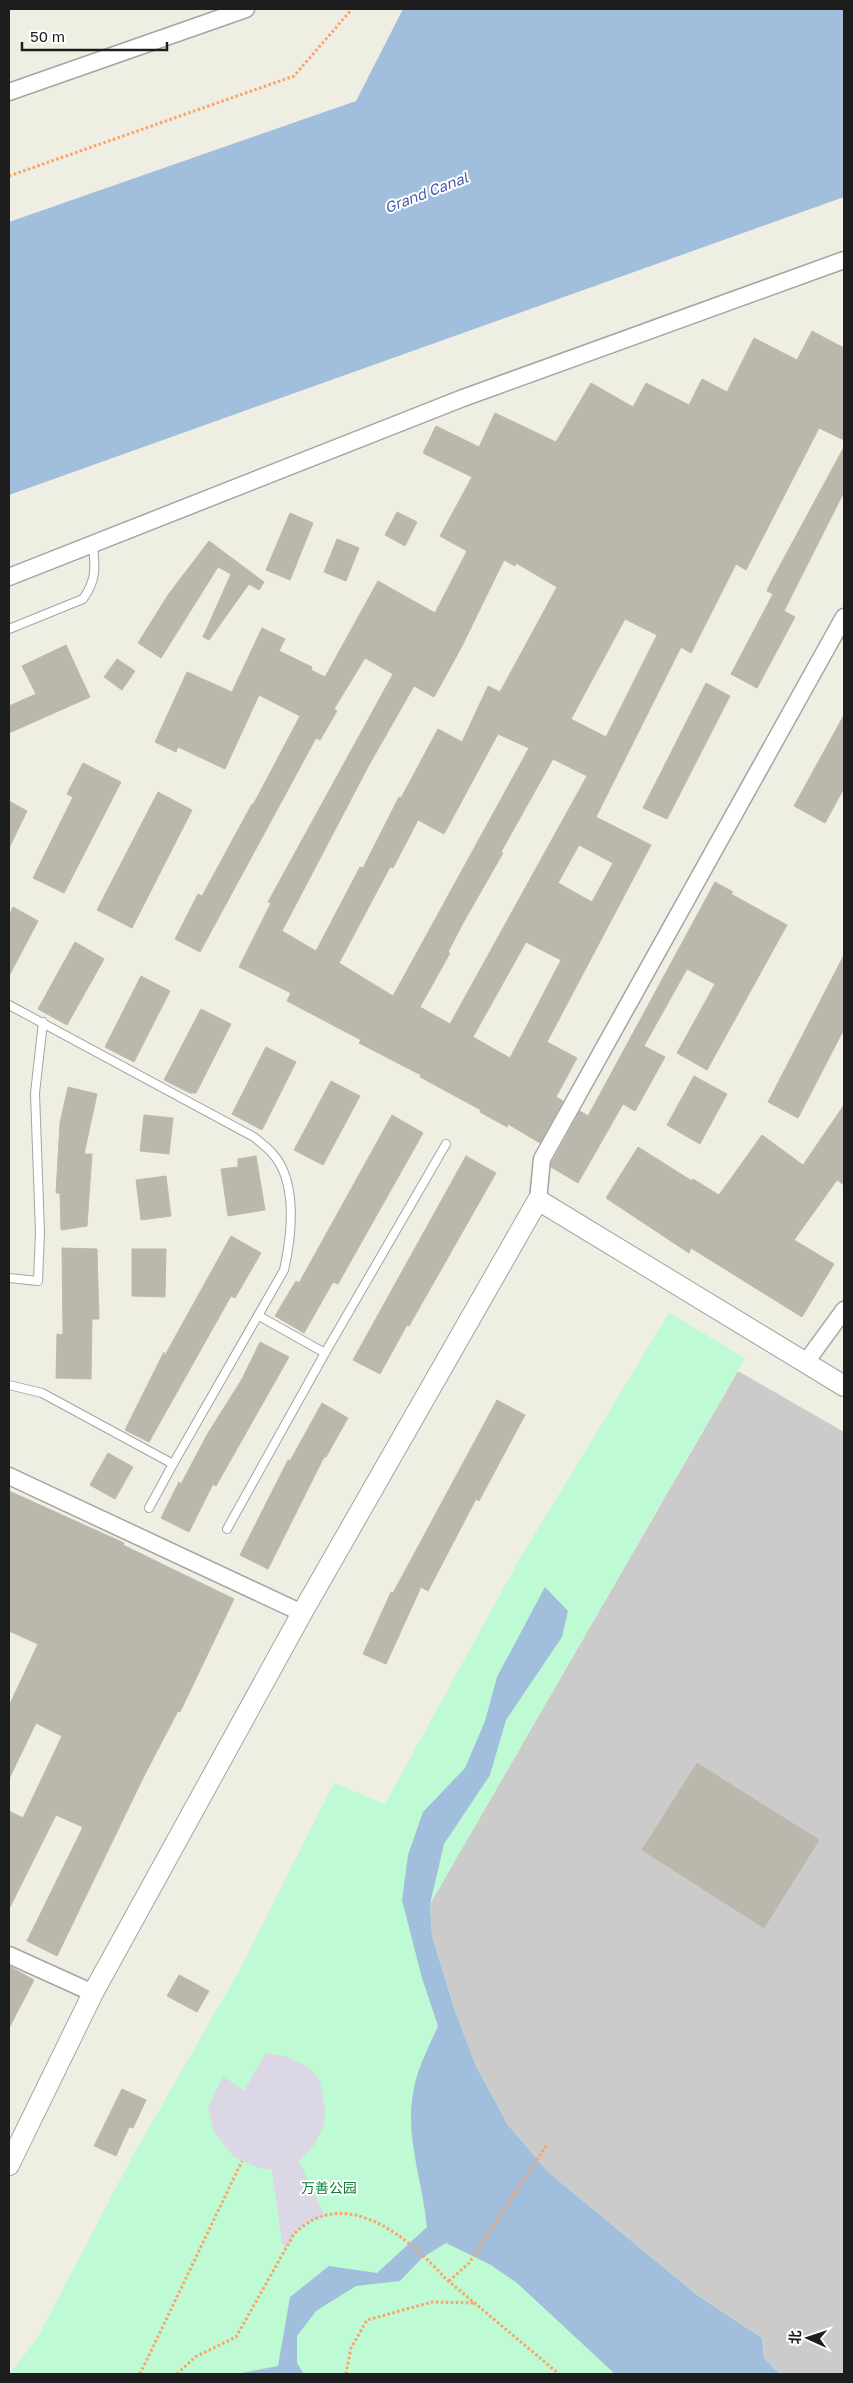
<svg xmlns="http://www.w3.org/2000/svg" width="853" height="2383" font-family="'Golos Text','Noto Sans SC',sans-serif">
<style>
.religious{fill:#cbcbcb}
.park{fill:#befad4}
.plaza{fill:#dbd7e4}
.water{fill:#a2bedd}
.building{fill:#bbb7ac;stroke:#c0b9a5;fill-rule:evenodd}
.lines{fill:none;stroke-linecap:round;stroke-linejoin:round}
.service-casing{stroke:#a4a4a4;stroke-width:10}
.minor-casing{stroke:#a4a4a4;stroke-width:19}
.tertiary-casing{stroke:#a4a4a4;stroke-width:22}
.path{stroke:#fda165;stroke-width:3;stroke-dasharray:2.5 2.5;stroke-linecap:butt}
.service{stroke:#fff;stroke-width:8}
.minor{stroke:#fff;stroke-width:16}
.tertiary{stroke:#fff;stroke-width:20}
.labels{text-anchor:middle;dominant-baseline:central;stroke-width:4;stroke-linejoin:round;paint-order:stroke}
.park-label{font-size:14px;fill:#097d35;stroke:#fff}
.water-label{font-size:15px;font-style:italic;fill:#485dae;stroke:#fff}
</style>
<rect width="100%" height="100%" fill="#efeee3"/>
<path class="religious" d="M738,1371L844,1432V2374H780L764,2358L762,2338L697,2295L548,2172L508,2125L476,2066L454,2008L432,1936L430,1904Z"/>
<path class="park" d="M669,1313L745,1358L430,1904L432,1936L454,2008L476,2066L508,2125L548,2172L697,2295L762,2338L764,2358L780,2374H10L39,2335L130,2161L239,1971L334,1783L385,1804L519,1560Z"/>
<path class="plaza" d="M266,2053L288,2057L310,2068L320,2082L325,2109L324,2124L315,2144L299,2161L325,2216L305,2223L294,2234L286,2248L282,2243L272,2170L256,2167L233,2156L213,2130L208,2108L223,2076L244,2091Z"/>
<g class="water">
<path d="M403,9H844V197L9,495V222L356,101Z"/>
<path d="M545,1587L568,1611L562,1637L506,1720L490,1775L444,1844L430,1904L432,1936L454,2008L476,2066L508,2125L548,2172L697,2295L762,2338L764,2358L780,2374H615L517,2283L491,2265L446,2243L422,2258L400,2281L356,2286L316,2311L297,2336V2363L304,2374H236L278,2366L290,2297L329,2266L377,2273L427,2227C423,2183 405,2138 413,2094C416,2070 429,2047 438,2026L422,1978L402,1900L408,1855L423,1812L465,1768L485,1721L497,1677Z"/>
</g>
<g class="building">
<path d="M812,331L844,348V440L819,428L746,570L736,564L691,653L681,647L596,817L651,845L547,1042L577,1058L556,1097L563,1101L540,1143L508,1124L507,1127L480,1112L481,1110L420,1077L421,1075L359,1043L361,1040L287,1001L291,993L239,967L271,903L268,902L393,674L365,658L334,709L337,711L320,740L316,738L200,952L175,939L198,894L202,896L252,804L253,805L300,716L259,695L225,769L178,747L176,752L155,742L187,672L232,692L262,628L285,639L279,651L312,667L311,670L325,677L378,581L435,613L467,551L440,536L472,477L423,453L436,426L479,447L495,413L556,442L591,383L633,407L646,383L689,405L702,379L727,392L754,338L797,360ZM504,560L515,566L516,563L557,587L500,692L488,686L462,742L438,729L401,798L399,797L363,868L360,867L316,951L282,931L369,765L414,686L434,697L461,648ZM625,619L657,635L606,737L571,719ZM498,734L529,748L393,996L339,963L390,867L393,868L418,820L444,834ZM553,759L587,776L450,1024L420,1007L450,953L448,952L463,923L503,853L501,852ZM579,845L613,863L592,902L558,883ZM526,942L561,960L510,1058L473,1037Z"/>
<path d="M844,447V492L784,611L795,617L757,688L731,674L773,594L767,591L771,582Z"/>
<path d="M397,512L417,522L405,546L385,535Z"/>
<path d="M290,513L313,523L290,580L266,570Z"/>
<path d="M337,539L359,548L346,581L324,572Z"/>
<path d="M209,541L264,582L259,590L249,584L209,640L203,637L231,574L218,567L161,658L138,643L168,595Z"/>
<path d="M66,645L90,697L9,733V706L36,694L22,666Z"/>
<path d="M117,659L135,671L122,690L104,677Z"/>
<path d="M706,683L730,696L667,819L643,808Z"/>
<path d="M844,715V788L825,823L794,806Z"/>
<path d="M83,763L121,782L64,893L33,878L73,797L67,794Z"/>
<path d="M158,792L192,810L132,928L97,910Z"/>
<path d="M9,801L27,811L9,848Z"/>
<path d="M715,882L733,892L731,894L787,925L707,1070L677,1053L715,984L687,969L644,1046L665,1057L635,1111L623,1104L578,1183L551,1167L552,1162L580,1111L588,1116Z"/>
<path d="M13,907L38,921L9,976V916Z"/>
<path d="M75,942L104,959L67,1025L38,1009Z"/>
<path d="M844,955V1029L798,1118L768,1102Z"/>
<path d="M141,976L170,991L134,1062L105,1047Z"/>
<path d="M201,1009L231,1024L196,1093H190L164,1080Z"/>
<path d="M266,1047L296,1062L262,1130L232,1114Z"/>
<path d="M694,1076L727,1094L700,1144L667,1125Z"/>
<path d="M331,1081L360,1096L323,1165L294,1150Z"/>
<path d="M68,1087L97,1094L84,1154H92L87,1226L61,1230L60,1193H56L60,1123Z"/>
<path d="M844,1105V1185L837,1180L794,1240L834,1264L802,1317L691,1248L689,1253L606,1198L638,1147L692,1181L693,1179L719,1195L762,1135L803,1165Z"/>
<path d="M144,1115L173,1118L169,1154L140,1151Z"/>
<path d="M392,1115L423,1133L338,1284L333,1282L304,1333L275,1316L296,1281L299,1283Z"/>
<path d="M256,1156L265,1210L228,1216L221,1169L238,1167V1159Z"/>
<path d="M466,1156L496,1173L409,1326L407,1325L380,1374L353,1360Z"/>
<path d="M166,1176L171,1216L141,1220L136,1180Z"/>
<path d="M231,1236L261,1253L235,1298L231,1296L149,1442L125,1430L164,1352V1357Z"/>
<path d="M62,1248L97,1249L99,1319H92L91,1379L56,1378L57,1334L63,1335Z"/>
<path d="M132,1249H166L165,1297L132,1296Z"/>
<path d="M260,1342L289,1357L216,1486L213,1484L189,1532L161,1518L179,1482L181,1484L208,1433L242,1379Z"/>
<path d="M497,1400L525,1415L479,1501L476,1499L428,1591L421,1587L386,1664L363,1654L391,1592L393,1593Z"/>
<path d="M322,1403L348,1418L326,1457H324L268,1569L240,1555L288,1460L290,1461Z"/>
<path d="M108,1453L133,1467L115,1499L90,1485Z"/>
<path d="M9,1491L124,1543L123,1545L234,1599L180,1712L178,1711L144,1776L57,1956L27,1941L83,1827L56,1815L9,1909V1811L23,1818L62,1736L36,1723L9,1779V1706L38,1644L9,1631Z"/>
<path d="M697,1763L819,1840L764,1928L642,1850Z"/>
<path d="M9,1966L34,1980L9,2028Z"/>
<path d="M179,1975L209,1991L197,2012L167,1996Z"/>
<path d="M122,2089L146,2100L133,2128L129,2127L116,2156L94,2146Z"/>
</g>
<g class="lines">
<defs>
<g id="service">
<path d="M9,629L83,599C97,579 95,568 93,544"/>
<path d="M9,1005L254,1137C260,1142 267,1147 272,1153C298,1181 292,1235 284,1270L173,1464"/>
<path d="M9,1278L38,1281L40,1232L35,1093L43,1022"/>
<path d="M259,1316L325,1353"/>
<path d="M9,1385L42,1393L173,1464L149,1508"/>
<path d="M227,1529L325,1353L446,1144"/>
</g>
<g id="minor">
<path d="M9,92L246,9"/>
<path d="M9,577L463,398L844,260"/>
<path d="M538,1200L542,1159L844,617"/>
<path d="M806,1362L844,1310"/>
<path d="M9,1476L302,1613"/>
<path d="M9,1955L93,1993"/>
</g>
<path id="tertiary" d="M9,2165L93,1993L302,1613L538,1200L844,1386"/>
</defs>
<use href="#service" class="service-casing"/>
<use href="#minor" class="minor-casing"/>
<use href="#tertiary" class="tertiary-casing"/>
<g class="path">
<path d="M9,176L294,76L352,9"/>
<path d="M449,2281L469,2263L546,2146"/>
<path d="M140,2374L242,2161"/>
<path d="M177,2374L195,2357L236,2337L294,2234C345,2183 409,2238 446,2279L559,2374"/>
<path d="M346,2374L351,2348L367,2320L432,2302L475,2303"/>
</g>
<use href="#service" class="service"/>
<use href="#minor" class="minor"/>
<use href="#tertiary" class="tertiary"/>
</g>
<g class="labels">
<g class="park-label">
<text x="329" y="2187">万善公园</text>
</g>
<g class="water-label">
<text transform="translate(426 192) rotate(-21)">Grand Canal</text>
</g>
</g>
<rect width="853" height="2383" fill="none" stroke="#1d1d1d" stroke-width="20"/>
<g transform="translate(808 2338) rotate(273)" stroke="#ffffff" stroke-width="4" paint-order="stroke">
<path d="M0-4L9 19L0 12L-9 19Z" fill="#1d1d1d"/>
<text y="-8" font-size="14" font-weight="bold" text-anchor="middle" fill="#1d1d1d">北</text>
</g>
<path d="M22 42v8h145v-8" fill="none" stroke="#1d1d1d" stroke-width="2.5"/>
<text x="30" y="42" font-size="15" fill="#1d1d1d" stroke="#ffffff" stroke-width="4" paint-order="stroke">50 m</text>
</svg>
